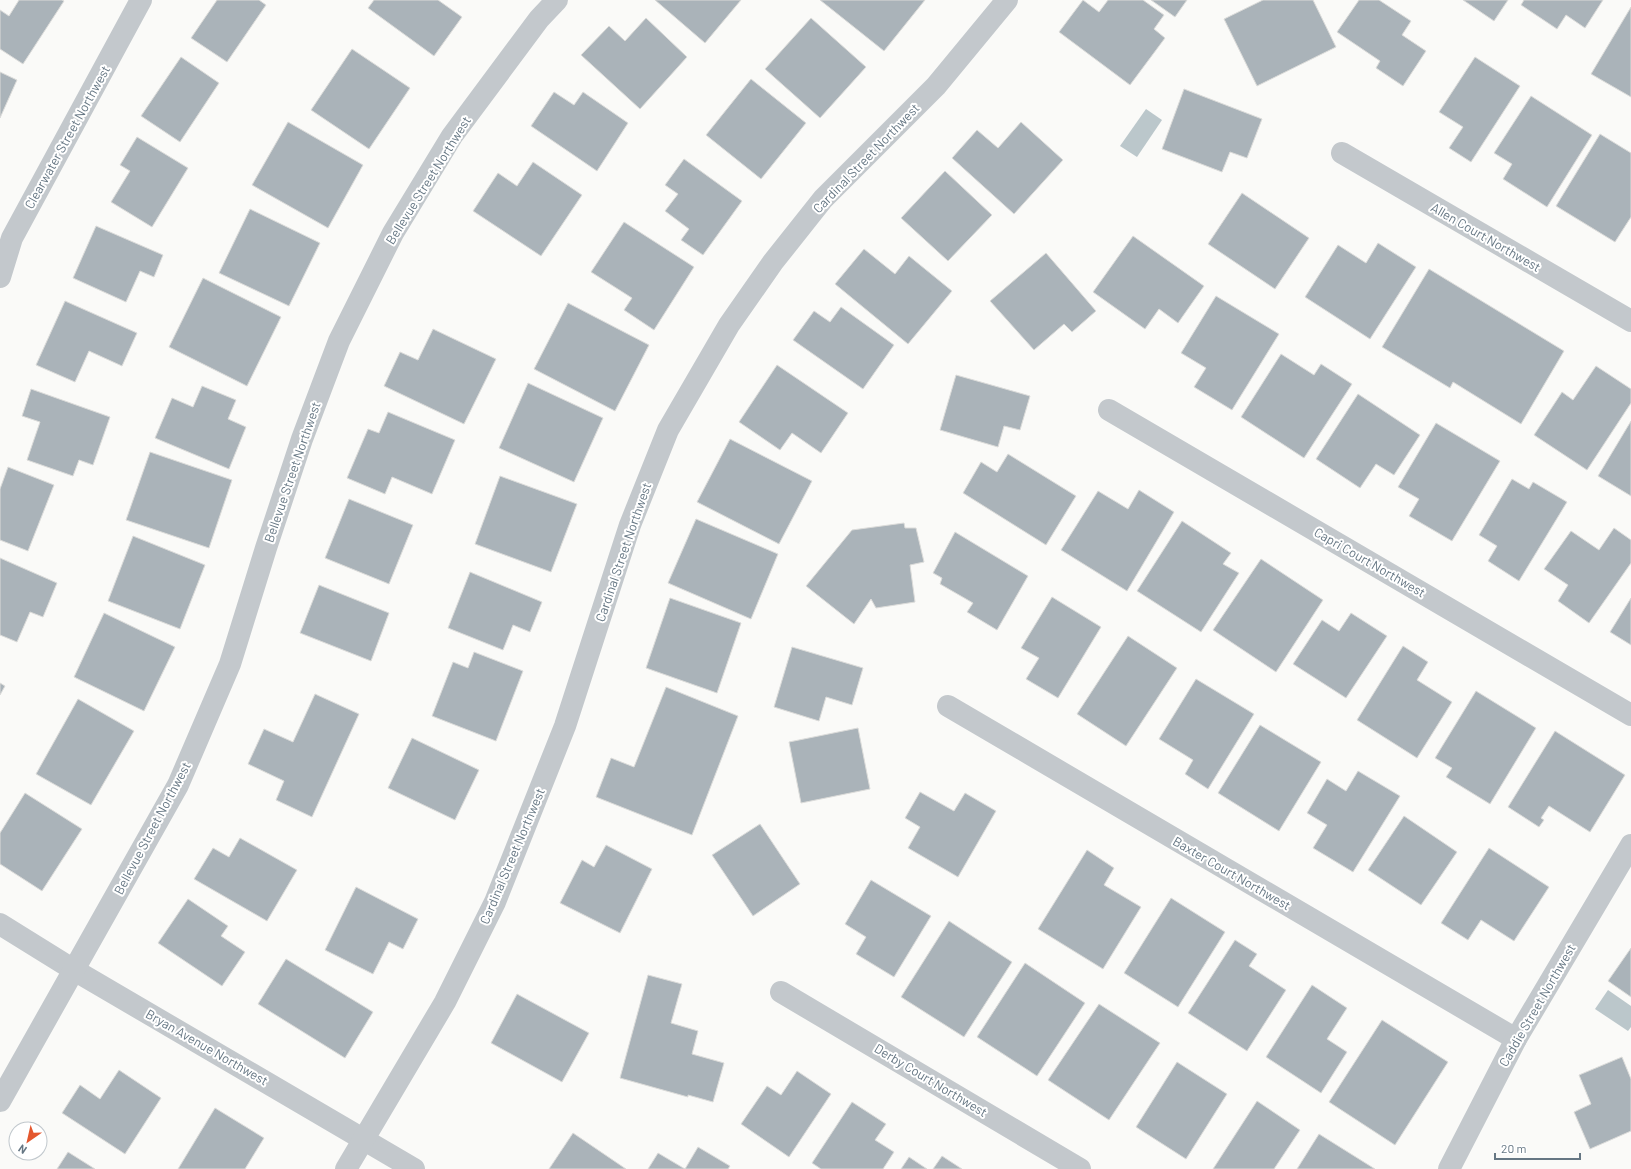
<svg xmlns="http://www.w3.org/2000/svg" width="1631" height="1169" font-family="Barlow,sans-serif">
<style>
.water{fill:#bbc7cb}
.building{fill:#aab3b9;stroke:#dcdcda}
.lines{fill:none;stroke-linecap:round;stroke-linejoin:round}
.street{stroke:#c3c8cc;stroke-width:22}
.labels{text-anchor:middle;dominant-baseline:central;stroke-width:4;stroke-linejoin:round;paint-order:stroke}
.street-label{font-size:13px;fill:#657683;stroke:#fff}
</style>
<rect width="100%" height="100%" fill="#fafaf8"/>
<g class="water">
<path d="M1146,109L1162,120L1137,157L1120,146Z"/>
<path d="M1608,990L1631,1006V1027L1628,1031L1595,1009Z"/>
</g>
<g class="building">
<path d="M19,0H62L64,1L23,64L0,49V10L9,16Z"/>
<path d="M217,0H259L266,5L227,62L191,38Z"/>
<path d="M374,0H438L462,17L434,56L368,8Z"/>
<path d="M655,0H741L705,43Z"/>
<path d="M820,0H925L884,51Z"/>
<path d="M1083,0L1099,12L1108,0H1143L1164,15L1154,29L1165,38L1130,85L1059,32Z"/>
<path d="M1151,0H1187L1175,17Z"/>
<path d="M1263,0H1313L1336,47L1257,86L1224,19Z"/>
<path d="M1359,0H1379L1411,21L1402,35L1426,51L1403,86L1376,68L1380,61L1337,32Z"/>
<path d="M1463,0H1508L1494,21Z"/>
<path d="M1524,0H1603L1585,28L1566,15L1557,29L1521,5Z"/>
<path d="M1631,7V97L1591,74Z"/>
<path d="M646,18L687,57L640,109L581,55L609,26L625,41Z"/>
<path d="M811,18L866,67L820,118L765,69Z"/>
<path d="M352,49L410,88L369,149L311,110Z"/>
<path d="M181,57L219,83L180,142L141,116Z"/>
<path d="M1475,57L1520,86L1471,162L1449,148L1463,127L1439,112Z"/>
<path d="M0,72L17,80L0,118Z"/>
<path d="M751,79L806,123L761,179L706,135Z"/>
<path d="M1184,89L1262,119L1247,158L1230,152L1222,172L1162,149Z"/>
<path d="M554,92L574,105L583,92L628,123L597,171L531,126Z"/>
<path d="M1531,96L1592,135L1547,207L1503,179L1512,164L1494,153Z"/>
<path d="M288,122L363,165L328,228L252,185Z"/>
<path d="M1021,122L1063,160L1014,214L952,158L977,130L998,148Z"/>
<path d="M1600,134L1631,153V217L1615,242L1556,206Z"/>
<path d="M137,137L188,168L152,227L111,202L130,171L120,165Z"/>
<path d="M684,159L742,201L703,255L681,240L689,229L665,211L678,194L665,185Z"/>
<path d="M533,162L582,195L541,256L473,211L498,173L517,186Z"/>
<path d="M945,171L992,215L948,261L901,218Z"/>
<path d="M1242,193L1309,238L1275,289L1208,244Z"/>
<path d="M250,209L320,243L289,306L219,273Z"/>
<path d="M624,222L694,267L654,330L624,310L632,298L591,272Z"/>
<path d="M96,226L163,255L154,277L140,271L126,302L73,278Z"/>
<path d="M1133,236L1204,286L1178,323L1159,309L1145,329L1093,292Z"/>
<path d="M1378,243L1416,267L1370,339L1305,297L1338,245L1366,263Z"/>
<path d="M864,249L895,274L909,256L952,291L908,344L835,284Z"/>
<path d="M1046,253L1096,311L1072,332L1064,324L1034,350L990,301Z"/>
<path d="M1429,269L1564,351L1521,424L1453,382L1450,388L1382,347Z"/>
<path d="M203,278L281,317L247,386L169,347Z"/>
<path d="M1216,296L1279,334L1232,410L1194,387L1206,368L1181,353Z"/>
<path d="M65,301L137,333L122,366L89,351L75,382L36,365Z"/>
<path d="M568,303L649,345L615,411L534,369Z"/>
<path d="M841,307L894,345L863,389L793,340L814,311L830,322Z"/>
<path d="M433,329L496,359L464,424L384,386L400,352L418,360Z"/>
<path d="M1281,354L1314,375L1321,364L1352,384L1304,458L1241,417Z"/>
<path d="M777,365L848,413L821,453L792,433L780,450L739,422Z"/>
<path d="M1596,366L1631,389V403L1587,470L1534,435L1562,392L1573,400Z"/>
<path d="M956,375L1030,396L1020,430L1004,426L998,447L940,430Z"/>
<path d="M528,383L603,418L574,482L499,448Z"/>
<path d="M202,386L236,400L228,419L246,427L229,469L155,438L172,398L193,407Z"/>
<path d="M31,389L110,417L93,465L79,460L73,476L27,460L40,422L22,416Z"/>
<path d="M1358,394L1420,435L1394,475L1376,464L1360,488L1316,459Z"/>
<path d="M388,412L455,440L432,494L392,477L385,494L347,478L368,429L379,433Z"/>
<path d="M1631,421V496L1598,476Z"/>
<path d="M1436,423L1500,461L1452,541L1409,516L1419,499L1398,487Z"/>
<path d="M730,439L812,481L779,544L697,502Z"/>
<path d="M150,452L232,480L209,548L126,520Z"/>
<path d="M1008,454L1076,496L1046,545L963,493L981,462L997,472Z"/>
<path d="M8,467L54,485L28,551L0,540V489Z"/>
<path d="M500,476L577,504L551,572L475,544Z"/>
<path d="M1512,479L1529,489L1533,482L1567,502L1519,581L1488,561L1497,546L1479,535Z"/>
<path d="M1139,490L1174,512L1127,591L1061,550L1098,491L1128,509Z"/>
<path d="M349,499L413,525L389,584L325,558Z"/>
<path d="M696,519L778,554L751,619L668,583Z"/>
<path d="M1182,521L1231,553L1223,564L1239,573L1201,632L1137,591Z"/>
<path d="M904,523L905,528H916L924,562L910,565L915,602L876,608L871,599L854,624L806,586L852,530Z"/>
<path d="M1614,528L1631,540V563L1589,623L1558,601L1568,585L1544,569L1571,531L1599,550Z"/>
<path d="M955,532L1028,576L997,630L967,612L973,603L940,584L942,578L933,573Z"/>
<path d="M133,536L205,565L180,629L108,601Z"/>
<path d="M0,558L57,583L43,617L30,612L17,642L0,635Z"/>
<path d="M1261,559L1323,600L1276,672L1213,630Z"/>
<path d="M470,572L542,602L530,632L513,625L503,650L448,628Z"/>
<path d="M319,585L389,613L371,661L300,633Z"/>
<path d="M1052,597L1101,627L1058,698L1026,679L1039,658L1021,648Z"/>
<path d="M670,598L741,623L717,693L646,668Z"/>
<path d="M1631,598V645L1610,632Z"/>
<path d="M104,613L175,647L144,711L74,677Z"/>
<path d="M1351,613L1387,636L1346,698L1293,664L1322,620L1339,631Z"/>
<path d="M1128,636L1177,668L1126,746L1077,714Z"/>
<path d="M1403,646L1428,662L1417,680L1452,702L1417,758L1357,720Z"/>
<path d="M792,647L863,668L852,705L826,697L819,721L774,707Z"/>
<path d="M474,652L523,671L496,741L432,716L453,662L468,668Z"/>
<path d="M1196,679L1254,714L1208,789L1185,774L1193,760L1159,739Z"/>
<path d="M0,683L5,686L0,695Z"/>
<path d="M666,687L738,716L692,835L596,797L611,758L634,767Z"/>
<path d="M1476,691L1536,728L1490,804L1446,777L1452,768L1435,758Z"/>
<path d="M315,694L359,714L312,817L276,800L284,781L248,764L264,729L293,742Z"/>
<path d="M78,699L134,731L91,805L36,774Z"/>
<path d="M1260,725L1321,762L1279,831L1218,793Z"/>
<path d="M858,728L870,789L801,803L789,742Z"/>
<path d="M1555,731L1625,775L1590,832L1549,806L1541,818L1544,820L1539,827L1508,807Z"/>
<path d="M412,738L479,770L455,820L388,788Z"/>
<path d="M1358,771L1400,796L1353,872L1313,848L1327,825L1307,813L1327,779L1346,791Z"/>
<path d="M920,792L954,811L965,793L996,811L958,877L908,848L920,827L905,818Z"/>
<path d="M25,793L82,829L42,891L0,864V833Z"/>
<path d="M1404,816L1457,852L1421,905L1368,870Z"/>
<path d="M760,824L800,884L753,916L712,855Z"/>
<path d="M240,838L297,870L267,921L194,879L213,848L229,857Z"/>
<path d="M606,845L652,869L620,933L560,903L582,860L594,867Z"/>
<path d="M1489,848L1549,887L1514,941L1481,920L1468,940L1441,923Z"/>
<path d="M1087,850L1114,868L1104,885L1141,907L1103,969L1038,929Z"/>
<path d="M871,880L931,916L894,977L856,954L866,937L845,924Z"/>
<path d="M356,887L418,919L403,949L389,942L373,974L325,950Z"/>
<path d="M1171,898L1225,932L1178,1007L1124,973Z"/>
<path d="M188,899L228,926L221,936L245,952L222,986L158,943Z"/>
<path d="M949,921L1012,962L964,1037L901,997Z"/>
<path d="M1235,940L1257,954L1249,966L1286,990L1247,1051L1188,1013Z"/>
<path d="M1631,948V997L1608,981Z"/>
<path d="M286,959L373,1012L345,1058L258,1004Z"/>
<path d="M1025,963L1085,1003L1037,1076L977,1037Z"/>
<path d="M648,975L682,984L671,1023L698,1031L692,1054L724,1063L713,1102L688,1095V1097L620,1078Z"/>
<path d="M1312,985L1347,1008L1327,1039L1347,1052L1321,1093L1266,1057Z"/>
<path d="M517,994L589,1033L562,1082L491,1043Z"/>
<path d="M1099,1004L1160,1043L1109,1120L1048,1080Z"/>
<path d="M1382,1020L1448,1062L1395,1145L1329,1102Z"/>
<path d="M1622,1057L1631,1079V1131L1590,1149L1574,1112L1591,1104L1579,1075Z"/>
<path d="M1177,1062L1227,1094L1186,1159L1136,1127Z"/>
<path d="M119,1070L161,1098L125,1154L62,1113L80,1085L100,1099Z"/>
<path d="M797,1071L831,1094L789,1157L741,1124L767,1086L781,1095Z"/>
<path d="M1257,1101L1300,1130L1274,1169H1213Z"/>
<path d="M852,1102L886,1124L875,1140L894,1152L883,1169H821L812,1163Z"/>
<path d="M215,1108L264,1138L245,1169H178Z"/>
<path d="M573,1133L626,1169H549Z"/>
<path d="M1319,1134L1375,1169H1297Z"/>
<path d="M698,1147L730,1166L728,1169H648L658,1153L685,1169Z"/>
<path d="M68,1152L95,1169H57Z"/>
<path d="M942,1156L962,1169H933Z"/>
<path d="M909,1157L927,1169H901Z"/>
</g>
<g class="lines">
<g class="street">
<path d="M1342,153L1631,321"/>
<path d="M0,277L12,238L141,0"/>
<path d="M1109,410L1631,715"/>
<path d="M948,706L1516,1039"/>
<path d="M0,924L74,970L414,1169"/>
<path d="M781,992L1080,1169"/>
<path d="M0,1101L178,785L230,664L266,548L302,439L339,341L393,233L452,136L539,19L557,0"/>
<path d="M346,1169L445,1002L495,902L565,726L630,525L668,430L729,325L773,262L823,199L936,86L1007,0"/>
<path d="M1449,1169L1516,1039L1631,845"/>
</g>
</g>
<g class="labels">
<g class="street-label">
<text transform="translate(67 137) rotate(-61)">Clearwater Street Northwest</text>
<text transform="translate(866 158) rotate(-46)">Cardinal Street Northwest</text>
<text transform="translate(428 180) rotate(-58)">Bellevue Street Northwest</text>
<text transform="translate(1486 237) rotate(30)">Allen Court Northwest</text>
<text transform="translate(292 472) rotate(-71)">Bellevue Street Northwest</text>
<text transform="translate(623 552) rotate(-71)">Cardinal Street Northwest</text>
<text transform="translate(1370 562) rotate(30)">Capri Court Northwest</text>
<text transform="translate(152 828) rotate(-62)">Bellevue Street Northwest</text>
<text transform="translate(512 856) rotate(-67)">Cardinal Street Northwest</text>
<text transform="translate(1232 873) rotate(30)">Baxter Court Northwest</text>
<text transform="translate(1537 1005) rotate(-60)">Caddie Street Northwest</text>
<text transform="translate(207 1047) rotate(30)">Bryan Avenue Northwest</text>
<text transform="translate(931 1080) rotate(31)">Derby Court Northwest</text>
</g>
</g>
<g transform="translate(28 1141) rotate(214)"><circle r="19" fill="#ffffff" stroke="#c1c8cd"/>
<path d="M0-3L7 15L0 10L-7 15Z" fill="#e4572e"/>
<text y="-6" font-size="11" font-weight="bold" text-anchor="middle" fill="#657683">N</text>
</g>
<path d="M1495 1153v6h85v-6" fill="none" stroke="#657683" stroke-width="2"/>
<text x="1501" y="1153" font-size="12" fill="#657683" stroke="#ffffff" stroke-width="3" paint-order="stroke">20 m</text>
</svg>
